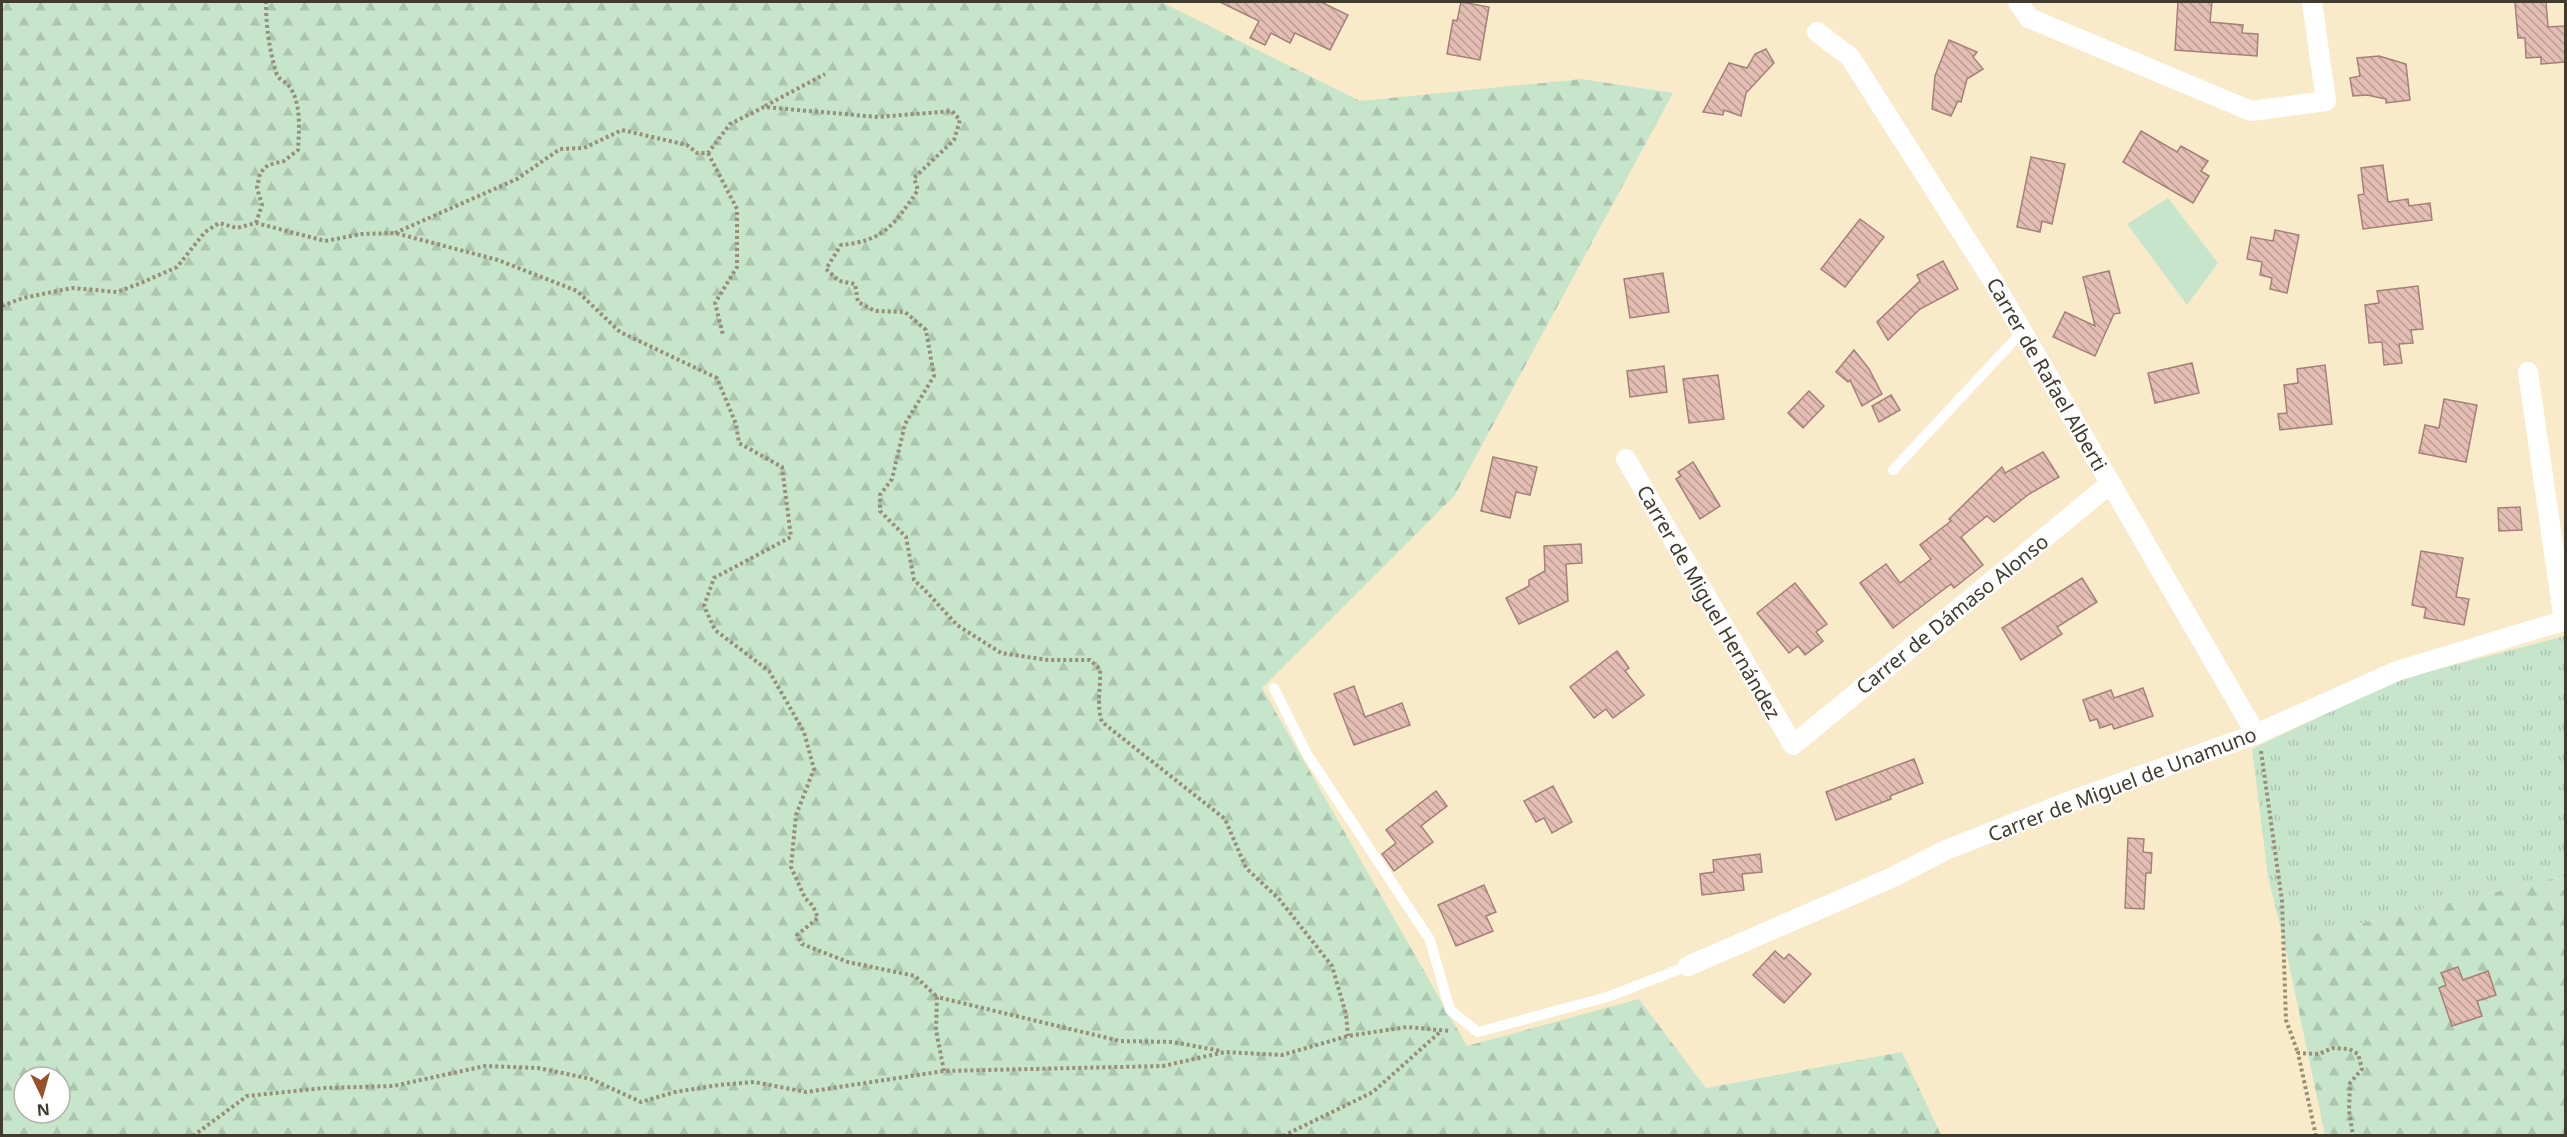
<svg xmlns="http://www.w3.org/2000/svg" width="2567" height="1137" font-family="'Noto Sans',sans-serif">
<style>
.grass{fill:url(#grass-tufts)}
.forest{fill:url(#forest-firs);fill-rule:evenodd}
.garden{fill:#c7e5cb}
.building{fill:url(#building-back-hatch);stroke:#a48178;stroke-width:1.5}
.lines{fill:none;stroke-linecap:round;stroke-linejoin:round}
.path{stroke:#988f78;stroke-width:4;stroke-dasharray:3 3;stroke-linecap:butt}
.lane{stroke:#fff;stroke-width:10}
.street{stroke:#fff;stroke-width:20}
.labels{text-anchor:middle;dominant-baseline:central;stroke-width:4.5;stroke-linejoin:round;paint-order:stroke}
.street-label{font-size:20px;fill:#403b2d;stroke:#fff}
</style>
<defs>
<pattern id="grass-tufts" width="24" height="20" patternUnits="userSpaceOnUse" patternTransform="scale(1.5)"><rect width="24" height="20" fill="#c7e5cb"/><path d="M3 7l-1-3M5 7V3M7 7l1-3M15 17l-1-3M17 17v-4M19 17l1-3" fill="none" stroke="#acc5af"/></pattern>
<pattern id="forest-firs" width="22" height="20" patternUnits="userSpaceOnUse" patternTransform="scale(1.5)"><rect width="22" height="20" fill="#c7e5cb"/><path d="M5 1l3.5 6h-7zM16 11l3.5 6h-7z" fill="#acc5af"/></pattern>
<pattern id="building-back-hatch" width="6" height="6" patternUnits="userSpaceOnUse" patternTransform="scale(1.5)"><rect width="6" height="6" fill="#e4beb4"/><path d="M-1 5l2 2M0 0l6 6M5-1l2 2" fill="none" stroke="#ba9c93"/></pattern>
</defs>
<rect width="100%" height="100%" fill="#f9ebca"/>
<path class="grass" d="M2565,636V876L2284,941L2268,877L2252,749L2396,680Z"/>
<g class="forest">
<path d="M2,2H1161L1360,101L1582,79L1673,93L1455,495L1262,688L1467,1046L1639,999L1706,1088L1902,1052L1941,1135L2,1136ZM24,1077H60V1113H24Z"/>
<path d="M2565,876V1135H2325L2284,941Z"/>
</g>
<path class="garden" d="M2168,198L2218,263L2187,305L2127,224Z"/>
<g class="building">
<path d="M1220,2H1321L1348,15L1330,50L1295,33L1290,43L1271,33L1265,45L1250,38L1259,21Z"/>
<path d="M1461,2L1489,7L1480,60L1447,54L1453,20L1457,21Z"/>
<path d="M2178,2H2212L2210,22L2243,25L2242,33L2258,34L2257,56L2175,50Z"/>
<path d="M2515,2H2546L2548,27L2565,26V62L2541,64V57L2526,58L2525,38H2518Z"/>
<path d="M1949,40L1977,52L1973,57L1983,69L1967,79L1961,102L1958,101L1951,116L1932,109L1935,76Z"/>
<path d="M1766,49L1774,63L1746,93L1741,116L1724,110L1723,115L1703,112L1729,63L1747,68L1755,54Z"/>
<path d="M2379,56L2406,64L2410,100L2386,103V99L2367,95L2353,96L2350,78L2360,76L2357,58Z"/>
<path d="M2141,131L2177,152L2181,146L2208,161L2201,171L2209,176L2193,203L2123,162Z"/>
<path d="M2031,157L2065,164L2052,224L2042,221L2040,232L2017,227Z"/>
<path d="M2383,165L2388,202L2408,199L2409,206L2430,203L2432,220L2363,229L2358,195L2364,194L2361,168Z"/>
<path d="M1860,219L1884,237L1845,287L1821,269Z"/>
<path d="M2275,230L2299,235L2287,293L2270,289L2272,278L2260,275L2262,262L2247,259L2251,237L2273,241Z"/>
<path d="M1943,261L1958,289L1920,309L1888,340L1877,322L1920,281L1917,275Z"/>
<path d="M2109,271L2120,313L2114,314L2095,356L2053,337L2065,312L2095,326L2083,277Z"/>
<path d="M1663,273L1669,312L1630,318L1624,279Z"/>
<path d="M2418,286L2423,329L2411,330L2413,343L2399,344L2402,363L2384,365L2382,342L2369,343L2365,305L2379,303L2377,291Z"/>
<path d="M1854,350L1869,369L1882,394L1862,406L1850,380L1848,382L1836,372Z"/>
<path d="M2192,363L2199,393L2155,403L2148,373Z"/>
<path d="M2325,365L2332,424L2280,430L2278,414L2287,413L2284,385L2298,383L2297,369Z"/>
<path d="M1664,366L1667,392L1630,397L1627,371Z"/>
<path d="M1718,375L1724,419L1689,423L1683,379Z"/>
<path d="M1809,391L1824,406L1803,428L1788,413Z"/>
<path d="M1891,395L1900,410L1879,422L1872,406Z"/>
<path d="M2444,399L2477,405L2466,462L2419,453L2425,425L2439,428Z"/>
<path d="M2043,452L2059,477L2029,494L1994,522L1987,516L1961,537L1983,565L1954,588L1951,584L1893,628L1860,583L1886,564L1900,583L1931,559L1920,545L1951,521L1949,519L2002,467L2005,473Z"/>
<path d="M1493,457L1537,467L1530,495L1516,492L1510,518L1481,511Z"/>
<path d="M1693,462L1720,506L1700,519L1676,479L1681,476L1678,472Z"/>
<path d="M2520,507L2522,530L2499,531L2498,508Z"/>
<path d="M1581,544L1582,563L1566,564L1568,601L1519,624L1506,598L1529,586V580L1545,571L1544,546Z"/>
<path d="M2421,551L2463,558L2456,597L2469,599L2464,625L2424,618L2426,608L2412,605Z"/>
<path d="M2082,578L2097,602L2057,627L2062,634L2021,660L2002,628Z"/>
<path d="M1795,583L1827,624L1816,632L1823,641L1805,655L1798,646L1789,653L1757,613Z"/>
<path d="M1617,651L1629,668L1625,671L1644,695L1613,718L1606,709L1594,718L1570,687Z"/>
<path d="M1354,686L1365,717L1402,703L1410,725L1354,745L1334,694Z"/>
<path d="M2143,688L2153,716L2114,729L2112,724L2100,728L2097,719L2090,721L2083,700L2111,690L2114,698Z"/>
<path d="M1914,759L1923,783L1890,796L1891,799L1836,820L1826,792Z"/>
<path d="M1553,786L1572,822L1552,833L1544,818L1536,822L1524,801Z"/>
<path d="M1436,791L1447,806L1421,826L1433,842L1394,871L1382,854L1396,843L1386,830Z"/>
<path d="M2128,838L2144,839L2143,852L2152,853L2151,873H2146L2144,909L2125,908Z"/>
<path d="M1760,854L1762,872L1742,874L1744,890L1702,895L1700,874L1714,872L1713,860Z"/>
<path d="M1484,885L1496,912L1486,916L1493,931L1456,946L1438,905Z"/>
<path d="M1775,951L1784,959L1789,954L1811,974L1784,1003L1753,975Z"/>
<path d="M2458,967L2463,980L2488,971L2496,995L2477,1001L2482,1016L2452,1026L2439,988L2446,985L2441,973Z"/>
</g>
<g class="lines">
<g class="path">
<path d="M765,106L825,74"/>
<path d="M708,153L737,209V267L715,303L723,335"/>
<path d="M256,223L262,205L257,188L260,173L268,165L284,161L298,150C299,131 302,101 288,85C284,80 278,80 276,72C269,48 266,26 266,2"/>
<path d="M395,233L517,179L560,149L584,148L622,130L687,145L697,153H708L730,124L764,107L878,117L952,111L960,120L954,140L914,178L918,190C895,223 885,241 841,245L826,269L839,281L855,284L858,302L875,311L905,312L926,330L934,376L905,424L892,479L880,495V511L906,537L914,580L923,588L957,625L1001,653L1048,660H1090L1100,669C1101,687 1096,705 1102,722L1225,819L1246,868L1279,899L1332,966L1346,1014L1348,1036"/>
<path d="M2,306L23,298L72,288L117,292L141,283L177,267L205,232L219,223L237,228L256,223L325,241L362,234L395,233L498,260L577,291L620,332L717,378L736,424L739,443L782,467L791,537L714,578L704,606L715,630L769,671L804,732L814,769L796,815L791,867L805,898L813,906L818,918L797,935L802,944L848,962L915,976L937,997"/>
<path d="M2261,751L2282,901L2286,1020L2298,1053"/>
<path d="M944,1071L936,1030L937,997L1120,1041L1173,1042L1221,1051"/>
<path d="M193,1136L247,1096L324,1088L393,1086L485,1066L538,1068L591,1079L641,1102L675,1092L719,1085L754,1082L806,1092L944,1071L1163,1066L1225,1052L1282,1055L1348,1036L1407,1027L1450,1031"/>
<path d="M1283,1136L1373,1092L1441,1031"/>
<path d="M2316,1136L2298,1053L2319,1054L2332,1048L2349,1049L2358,1054L2362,1069L2350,1083L2349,1111L2353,1136"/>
</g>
<g class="lane">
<path d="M1893,470L2022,332"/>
<path d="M1274,688L1307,754L1430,940L1450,1010L1478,1032L1607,997L1688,966"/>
</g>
<g class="street">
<path d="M2018,2L2029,18L2251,111L2326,101L2312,2"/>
<path d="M1817,32L1850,57L1993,281L2256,734"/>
<path d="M2528,372L2564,621"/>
<path d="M1626,459L1793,745L2111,483"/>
<path d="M1688,966L1891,878L1946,850L2065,803L2256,734L2397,671L2566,620"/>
</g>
</g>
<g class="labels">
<g class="street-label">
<text transform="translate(2047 374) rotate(60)">Carrer de Rafael Alberti</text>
<text transform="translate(1709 602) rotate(60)">Carrer de Miguel Hernández</text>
<text transform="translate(1952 614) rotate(-39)">Carrer de Dámaso Alonso</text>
<text transform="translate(2122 784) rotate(-21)">Carrer de Miguel de Unamuno</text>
</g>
</g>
<rect width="2567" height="1137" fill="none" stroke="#403b2d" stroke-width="6"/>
<g transform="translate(42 1095) rotate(175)"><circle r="28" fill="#ffffff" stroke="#b3b1ab" stroke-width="1.5"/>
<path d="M0-4.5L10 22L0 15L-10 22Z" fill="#985229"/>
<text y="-9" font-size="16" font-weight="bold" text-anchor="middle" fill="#403b2d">N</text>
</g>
</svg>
